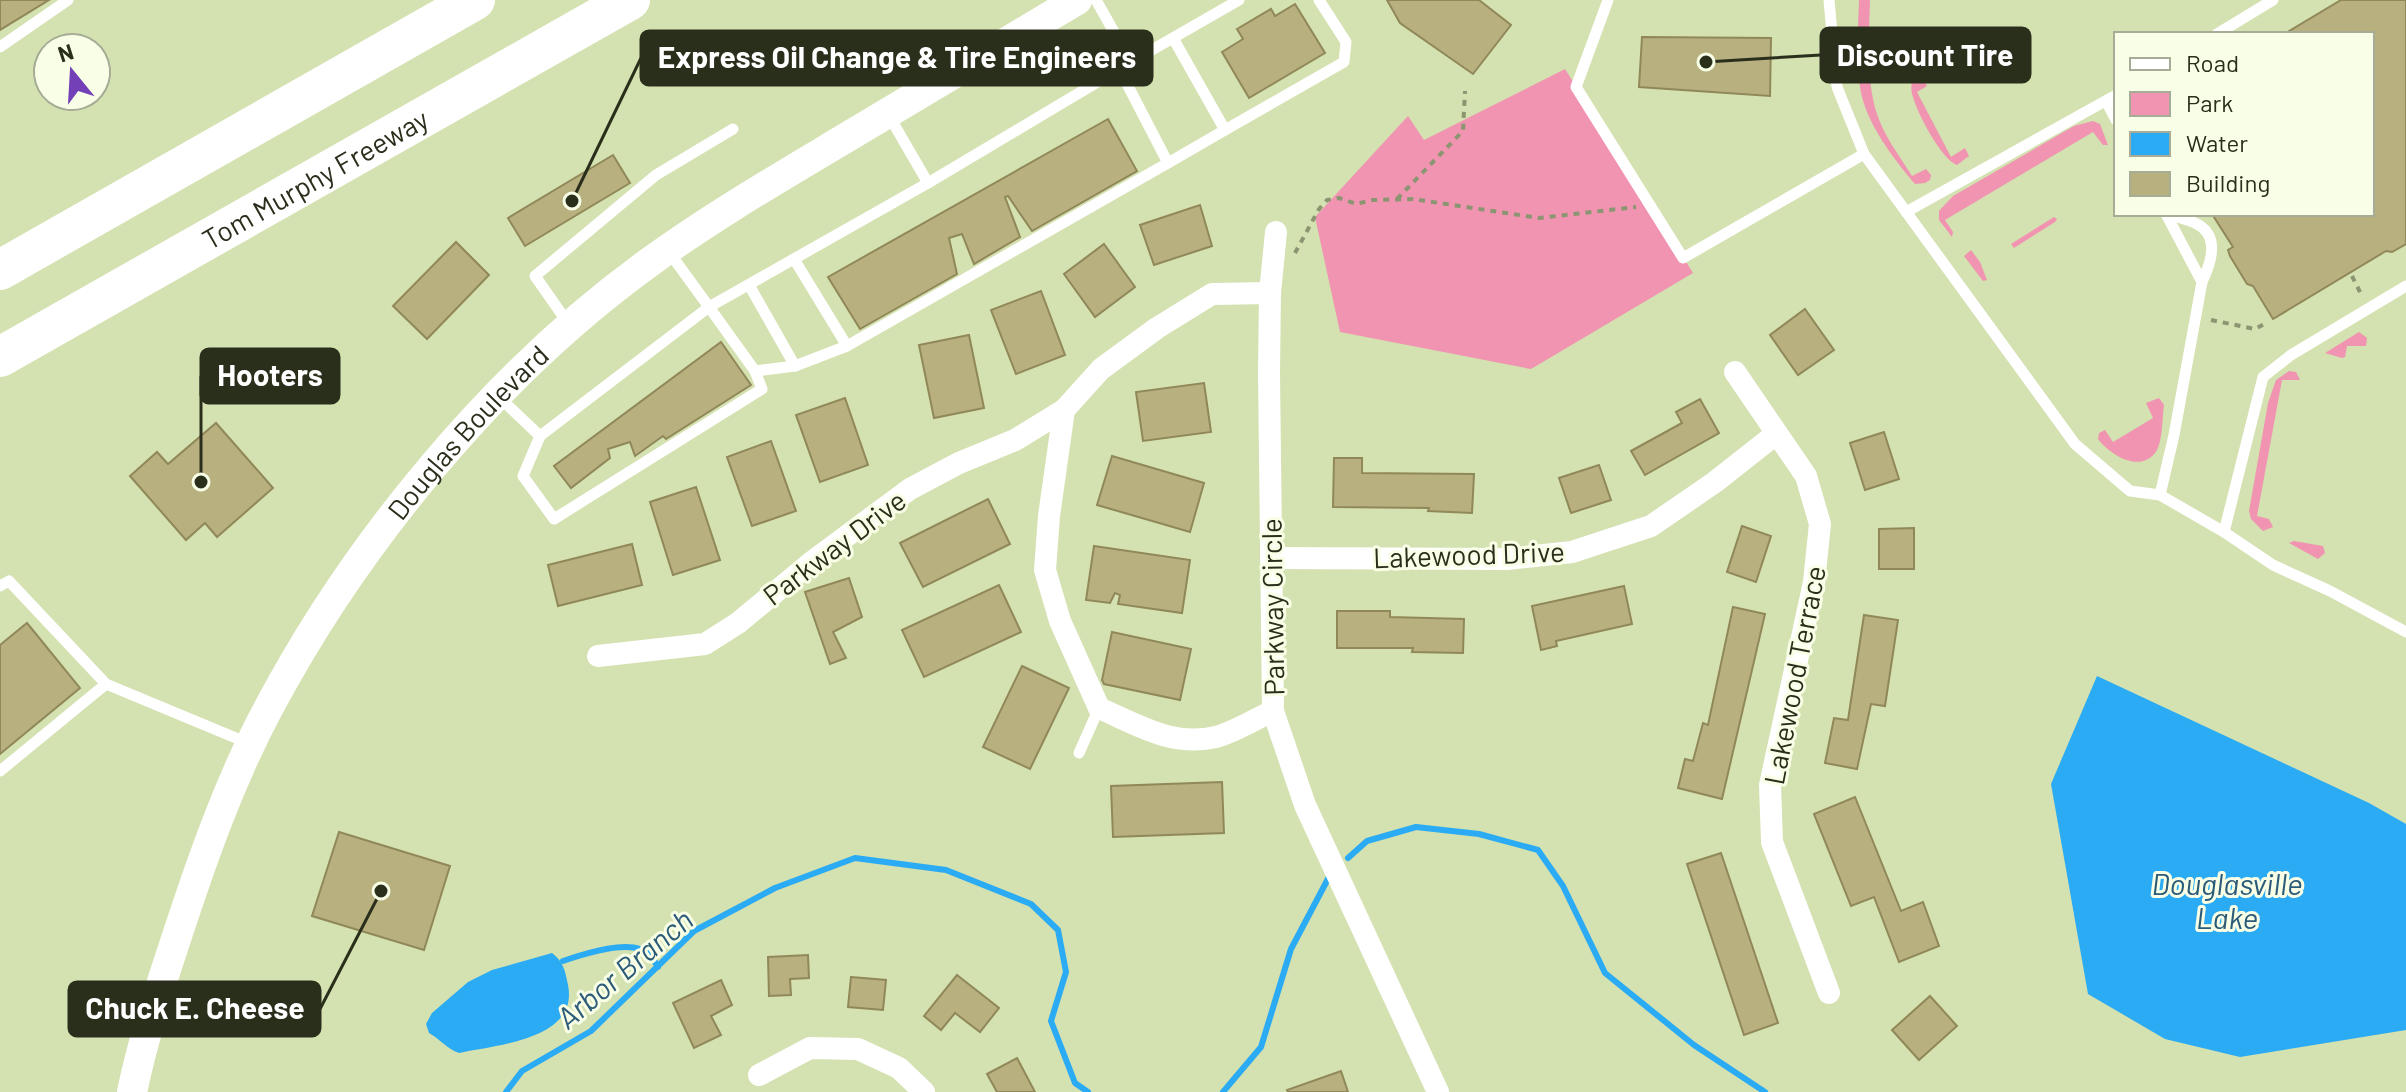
<svg xmlns="http://www.w3.org/2000/svg" width="2406" height="1092" font-family="Barlow,sans-serif">
<style>
.green{fill:#f094b1}
.water{fill:#2aabf3}
.lines{fill:none;stroke-linecap:round;stroke-linejoin:round}
.stream{stroke:#2aabf3;stroke-width:6}
.building{fill:#b8b07f;stroke:#908859;stroke-width:2}
.path{stroke:#8c9571;stroke-width:4;stroke-dasharray:6 6;stroke-linecap:butt}
.service{stroke:#fff;stroke-width:11}
.minor{stroke:#fff;stroke-width:22}
.secondary{stroke:#fff;stroke-width:30}
.motorway{stroke:#fff;stroke-width:40}
.labels{text-anchor:middle;dominant-baseline:central;stroke-width:6;stroke-linejoin:round;paint-order:stroke}
.street-label{font-size:28px;fill:#2a2f1c;stroke:#f8ffe6}
.water-label{font-size:30px;font-style:italic;fill:#2c5b79;stroke:#f8ffe6}
.leader{fill:none;stroke:#2a2f1c;stroke-width:3}
.callout-dot{fill:#2a2f1c;stroke:#f8ffe6;stroke-width:3}
.callout{fill:#2a2f1c;stroke:#2a2f1c;stroke-width:3}
.callout-label{font-size:30px;text-anchor:middle;font-weight:bold;fill:#fff}
</style>
<rect width="100%" height="100%" fill="#d4e1b0"/>
<g class="green">
<path d="M1859,0H1870C1869,37 1866,76 1876,111C1883,135 1899,155 1912,176L1926,169L1931,175L1930,180L1925,183L1915,184C1893,158 1865,122 1860,87C1856,59 1858,29 1859,0Z"/>
<path d="M1565,69L1693,273L1531,369L1340,332L1315,217L1408,116L1424,140Z"/>
<path d="M1919,71L1927,86L1917,92L1951,157L1965,148L1969,156L1957,165C1942,160 1917,113 1913,97C1910,90 1912,80 1913,72Z"/>
<path d="M2093,121L2100,124L2108,145H2103L2093,132L1945,220L1953,232L1952,237L1939,220V211L1953,196L2074,126Z"/>
<path d="M2054,217L2057,219L2055,222L2014,248L2011,244Z"/>
<path d="M1971,250L1980,262L1987,280L1983,281L1964,256Z"/>
<path d="M2359,332L2367,338L2366,346H2347L2345,357L2342,358L2325,353Z"/>
<path d="M2289,371L2296,372L2300,380H2282L2257,516L2269,519L2273,527L2263,531L2251,519L2249,511L2268,403L2276,380Z"/>
<path d="M2159,398L2164,405C2162,418 2163,438 2157,450C2142,475 2110,455 2098,439L2099,433L2105,430L2113,442L2153,418L2146,403Z"/>
<path d="M2294,541L2323,546L2325,553L2318,559L2289,543Z"/>
</g>
<g class="water">
<path d="M2097,676L2369,803L2406,824V1030L2240,1057L2165,1039L2088,994L2051,784Z"/>
<path d="M552,953C564,962 565,971 568,985C579,1040 495,1045 459,1053C447,1049 440,1039 429,1033L426,1024L432,1013L468,982L492,970Z"/>
</g>
<g class="lines">
<g class="stream">
<path d="M1348,858L1367,841L1416,827L1479,834L1538,850L1563,886L1605,973L1694,1045L1765,1092"/>
<path d="M563,961C583,954 633,937 651,955C652,956 657,966 658,967"/>
<path d="M506,1092L522,1071L591,1031L694,931L775,888L855,858L946,870L1031,904L1058,930L1066,972L1051,1021L1075,1083L1088,1092"/>
<path d="M1223,1092L1261,1047L1291,949L1330,875"/>
</g>
</g>
<g class="building">
<path d="M0,0H49L0,30Z"/>
<path d="M1387,0H1479L1511,25L1473,74L1400,23Z"/>
<path d="M2341,0H2406V244L2392,252L2386,251L2273,319L2253,286L2247,284L2230,256L2228,250L2233,247L2212,214H2372V34H2284Z"/>
<path d="M1295,4L1325,53L1249,98L1222,52L1243,39L1237,29L1271,9L1275,16Z"/>
<path d="M1642,37L1771,38L1770,96L1639,87Z"/>
<path d="M1108,119L1137,171L1032,231L1008,196L1005,197L1020,237L974,264L962,234L949,238L957,274L860,329L828,277Z"/>
<path d="M613,155L630,183L525,246L508,218Z"/>
<path d="M1200,205L1212,246L1154,265L1140,225Z"/>
<path d="M456,242L489,275L427,339L393,306Z"/>
<path d="M1104,244L1135,287L1095,317L1064,274Z"/>
<path d="M1041,291L1065,355L1016,374L991,310Z"/>
<path d="M1805,309L1834,350L1798,375L1770,335Z"/>
<path d="M969,335L984,408L934,418L919,345Z"/>
<path d="M721,342L751,385L666,439L663,436L635,456L630,442L608,449L610,458L571,488L554,466Z"/>
<path d="M1204,383L1211,432L1143,441L1136,392Z"/>
<path d="M845,398L868,465L820,482L796,415Z"/>
<path d="M1700,399L1719,433L1645,475L1631,451L1682,423L1676,412Z"/>
<path d="M216,423L273,488L217,537L205,523L186,540L130,476L157,452L168,464Z"/>
<path d="M1884,432L1899,479L1865,490L1850,443Z"/>
<path d="M771,441L796,511L752,526L727,457Z"/>
<path d="M1112,456L1204,483L1190,532L1097,505Z"/>
<path d="M1334,458H1362V473L1474,474L1472,513L1428,511L1429,508L1333,507Z"/>
<path d="M1599,465L1611,500L1571,513L1559,478Z"/>
<path d="M696,487L720,560L673,575L650,502Z"/>
<path d="M988,499L1010,544L923,587L900,543Z"/>
<path d="M1742,526L1771,536L1756,582L1727,572Z"/>
<path d="M1914,528V569H1879V529Z"/>
<path d="M632,544L642,585L558,606L548,565Z"/>
<path d="M1094,546L1190,560L1182,613L1118,604L1120,595L1115,593L1110,603L1086,600Z"/>
<path d="M849,578L862,617L833,632L846,658L830,664L805,592Z"/>
<path d="M999,585L1021,632L924,677L902,630Z"/>
<path d="M1624,586L1632,624L1556,641L1557,646L1541,650L1532,606Z"/>
<path d="M1733,607L1765,614L1722,799L1678,788L1685,759L1693,761L1703,723L1708,725Z"/>
<path d="M1337,611H1390V617L1464,619L1463,653L1412,652L1413,648H1337Z"/>
<path d="M1864,615L1898,620L1885,706L1871,704L1857,769L1825,763L1834,718L1848,720Z"/>
<path d="M27,623L80,688L0,754V645Z"/>
<path d="M1112,632L1191,649L1180,700L1104,684L1102,680Z"/>
<path d="M1022,666L1069,688L1030,769L983,747Z"/>
<path d="M1222,782L1224,833L1113,837L1111,786Z"/>
<path d="M1855,797L1901,911L1923,902L1939,946L1899,962L1874,897L1851,906L1814,814Z"/>
<path d="M339,832L450,866L424,950L312,916Z"/>
<path d="M1721,853L1778,1023L1744,1035L1687,864Z"/>
<path d="M808,955L809,978L790,979L791,995L769,996L768,957Z"/>
<path d="M957,975L999,1008L980,1032L955,1013L941,1030L924,1016Z"/>
<path d="M851,977L886,980L883,1010L848,1007Z"/>
<path d="M721,980L732,1005L711,1016L721,1035L694,1048L673,1003Z"/>
<path d="M1930,996L1957,1026L1919,1060L1892,1030Z"/>
<path d="M1017,1058L1035,1092H997L987,1074Z"/>
<path d="M1341,1071L1348,1092H1288L1287,1090Z"/>
</g>
<g class="lines">
<g class="path">
<path d="M1397,199L1463,131L1465,91"/>
<path d="M1295,253L1319,209L1327,200L1339,198L1356,204L1373,200L1413,199L1539,218L1636,207"/>
<path d="M2352,276L2361,294"/>
<path d="M2211,320L2255,329L2268,322"/>
</g>
<g class="service">
<path d="M1608,0L1576,87L1683,258L1864,154"/>
<path d="M1829,0L1837,87L1864,154L2075,444L2130,491L2160,495L2224,532L2273,565L2330,591L2406,632"/>
<path d="M2217,34L2273,0"/>
<path d="M1173,38L1225,130L1344,62L1346,42L1319,0"/>
<path d="M0,47L68,0"/>
<path d="M2106,101L2116,120"/>
<path d="M1225,130L1168,163L1127,84L1131,62L1239,0"/>
<path d="M928,183L1131,62L1096,0"/>
<path d="M1906,212L2116,95"/>
<path d="M2170,214C2178,218 2188,219 2195,223C2221,235 2211,263 2202,282"/>
<path d="M794,259L847,346"/>
<path d="M749,285L795,366"/>
<path d="M570,326L535,276L656,175L733,129"/>
<path d="M755,371L709,307L928,183L888,114"/>
<path d="M499,397L540,436L709,307L669,252"/>
<path d="M540,436L523,476L554,519L762,389L755,371L795,366L847,346L1168,163"/>
<path d="M2160,495L2174,435L2202,282L2166,214"/>
<path d="M2224,532L2263,377L2291,355L2406,286"/>
<path d="M0,586L9,581L106,684L248,743"/>
<path d="M1079,753L1099,708"/>
<path d="M0,771L106,684"/>
</g>
<g class="minor">
<path d="M1276,232L1270,293L1269,373L1273,711L1305,805L1438,1092"/>
<path d="M1270,293L1212,294L1157,328L1101,369L1064,410L1049,516L1045,570L1060,621L1099,708C1138,725 1172,747 1216,737C1235,732 1255,719 1273,711"/>
<path d="M1735,372L1806,476L1820,524L1814,582L1770,785L1772,842L1829,993"/>
<path d="M1271,558L1507,559L1572,552L1651,526L1715,482L1776,434"/>
<path d="M598,656L705,644L738,623L813,561L910,489L959,463L1015,440L1064,410"/>
<path d="M759,1075L810,1048L858,1049L899,1068L924,1092"/>
</g>
<path class="secondary" id="s1" d="M132,1092C143,1039 161,984 178,933C203,857 230,780 268,709C356,543 494,375 647,264C710,218 777,179 844,139C922,93 999,46 1077,0"/>
<g class="motorway">
<path d="M0,270L475,0"/>
<path id="s2" d="M0,357L630,0"/>
</g>
</g>
<g class="labels">
<g class="street-label">
<text stroke="none"><textPath href="#s2" startOffset="362">Tom Murphy Freeway</textPath></text>
<text stroke="none"><textPath href="#s1" startOffset="750">Douglas Boulevard</textPath></text>
<text transform="translate(834 547) rotate(-37)">Parkway Drive</text>
<text transform="translate(1469 554) rotate(-2)">Lakewood Drive</text>
<text transform="translate(1272 607) rotate(-91)">Parkway Circle</text>
<text transform="translate(1794 675) rotate(-79)">Lakewood Terrace</text>
</g>
<g class="water-label">
<text x="2227" y="883">Douglasville<tspan x="2227" dy="34">Lake</tspan></text>
<text transform="translate(624 968) rotate(-40)">Arbor Branch</text>
</g>
</g>
<path class="leader" d="M1706 62L1821 55M572 201L641 58M201 482L201 376M381 891L320 1009"/>
<g class="callout-dot">
<circle cx="1706" cy="62" r="8"/>
<circle cx="572" cy="201" r="8"/>
<circle cx="201" cy="482" r="8"/>
<circle cx="381" cy="891" r="8"/>
</g>
<g class="callout">
<rect x="1821" y="28" width="209" height="54" rx="8"/>
<rect x="641" y="31" width="511" height="54" rx="8"/>
<rect x="201" y="349" width="138" height="54" rx="8"/>
<rect x="69" y="982" width="251" height="54" rx="8"/>
</g>
<g class="callout-label">
<text x="1925" y="66">Discount Tire</text>
<text x="897" y="68">Express Oil Change &amp; Tire Engineers</text>
<text x="270" y="386">Hooters</text>
<text x="195" y="1019">Chuck E. Cheese</text>
</g>
<rect x="2114" y="32" width="260" height="184" fill="#f8ffe6" stroke="#a6ac95" stroke-width="2"/>
<rect x="2130" y="58" width="40" height="12" fill="#ffffff" stroke="#a6ac95" stroke-width="2"/>
<text x="2186" y="72" font-size="24" fill="#2a2f1c">Road</text>
<rect x="2130" y="92" width="40" height="24" fill="#f094b1" stroke="#a6ac95" stroke-width="2"/>
<text x="2186" y="112" font-size="24" fill="#2a2f1c">Park</text>
<rect x="2130" y="132" width="40" height="24" fill="#2aabf3" stroke="#a6ac95" stroke-width="2"/>
<text x="2186" y="152" font-size="24" fill="#2a2f1c">Water</text>
<rect x="2130" y="172" width="40" height="24" fill="#b8b07f" stroke="#a6ac95" stroke-width="2"/>
<text x="2186" y="192" font-size="24" fill="#2a2f1c">Building</text>
<g transform="translate(72 72) rotate(342)"><circle r="38" fill="#f8ffe6" stroke="#a6ac95" stroke-width="2"/>
<path d="M0-6L14 30L0 20L-14 30Z" fill="#7440b7"/>
<text y="-12" font-size="22" font-weight="bold" text-anchor="middle" fill="#2a2f1c">N</text>
</g>
</svg>
